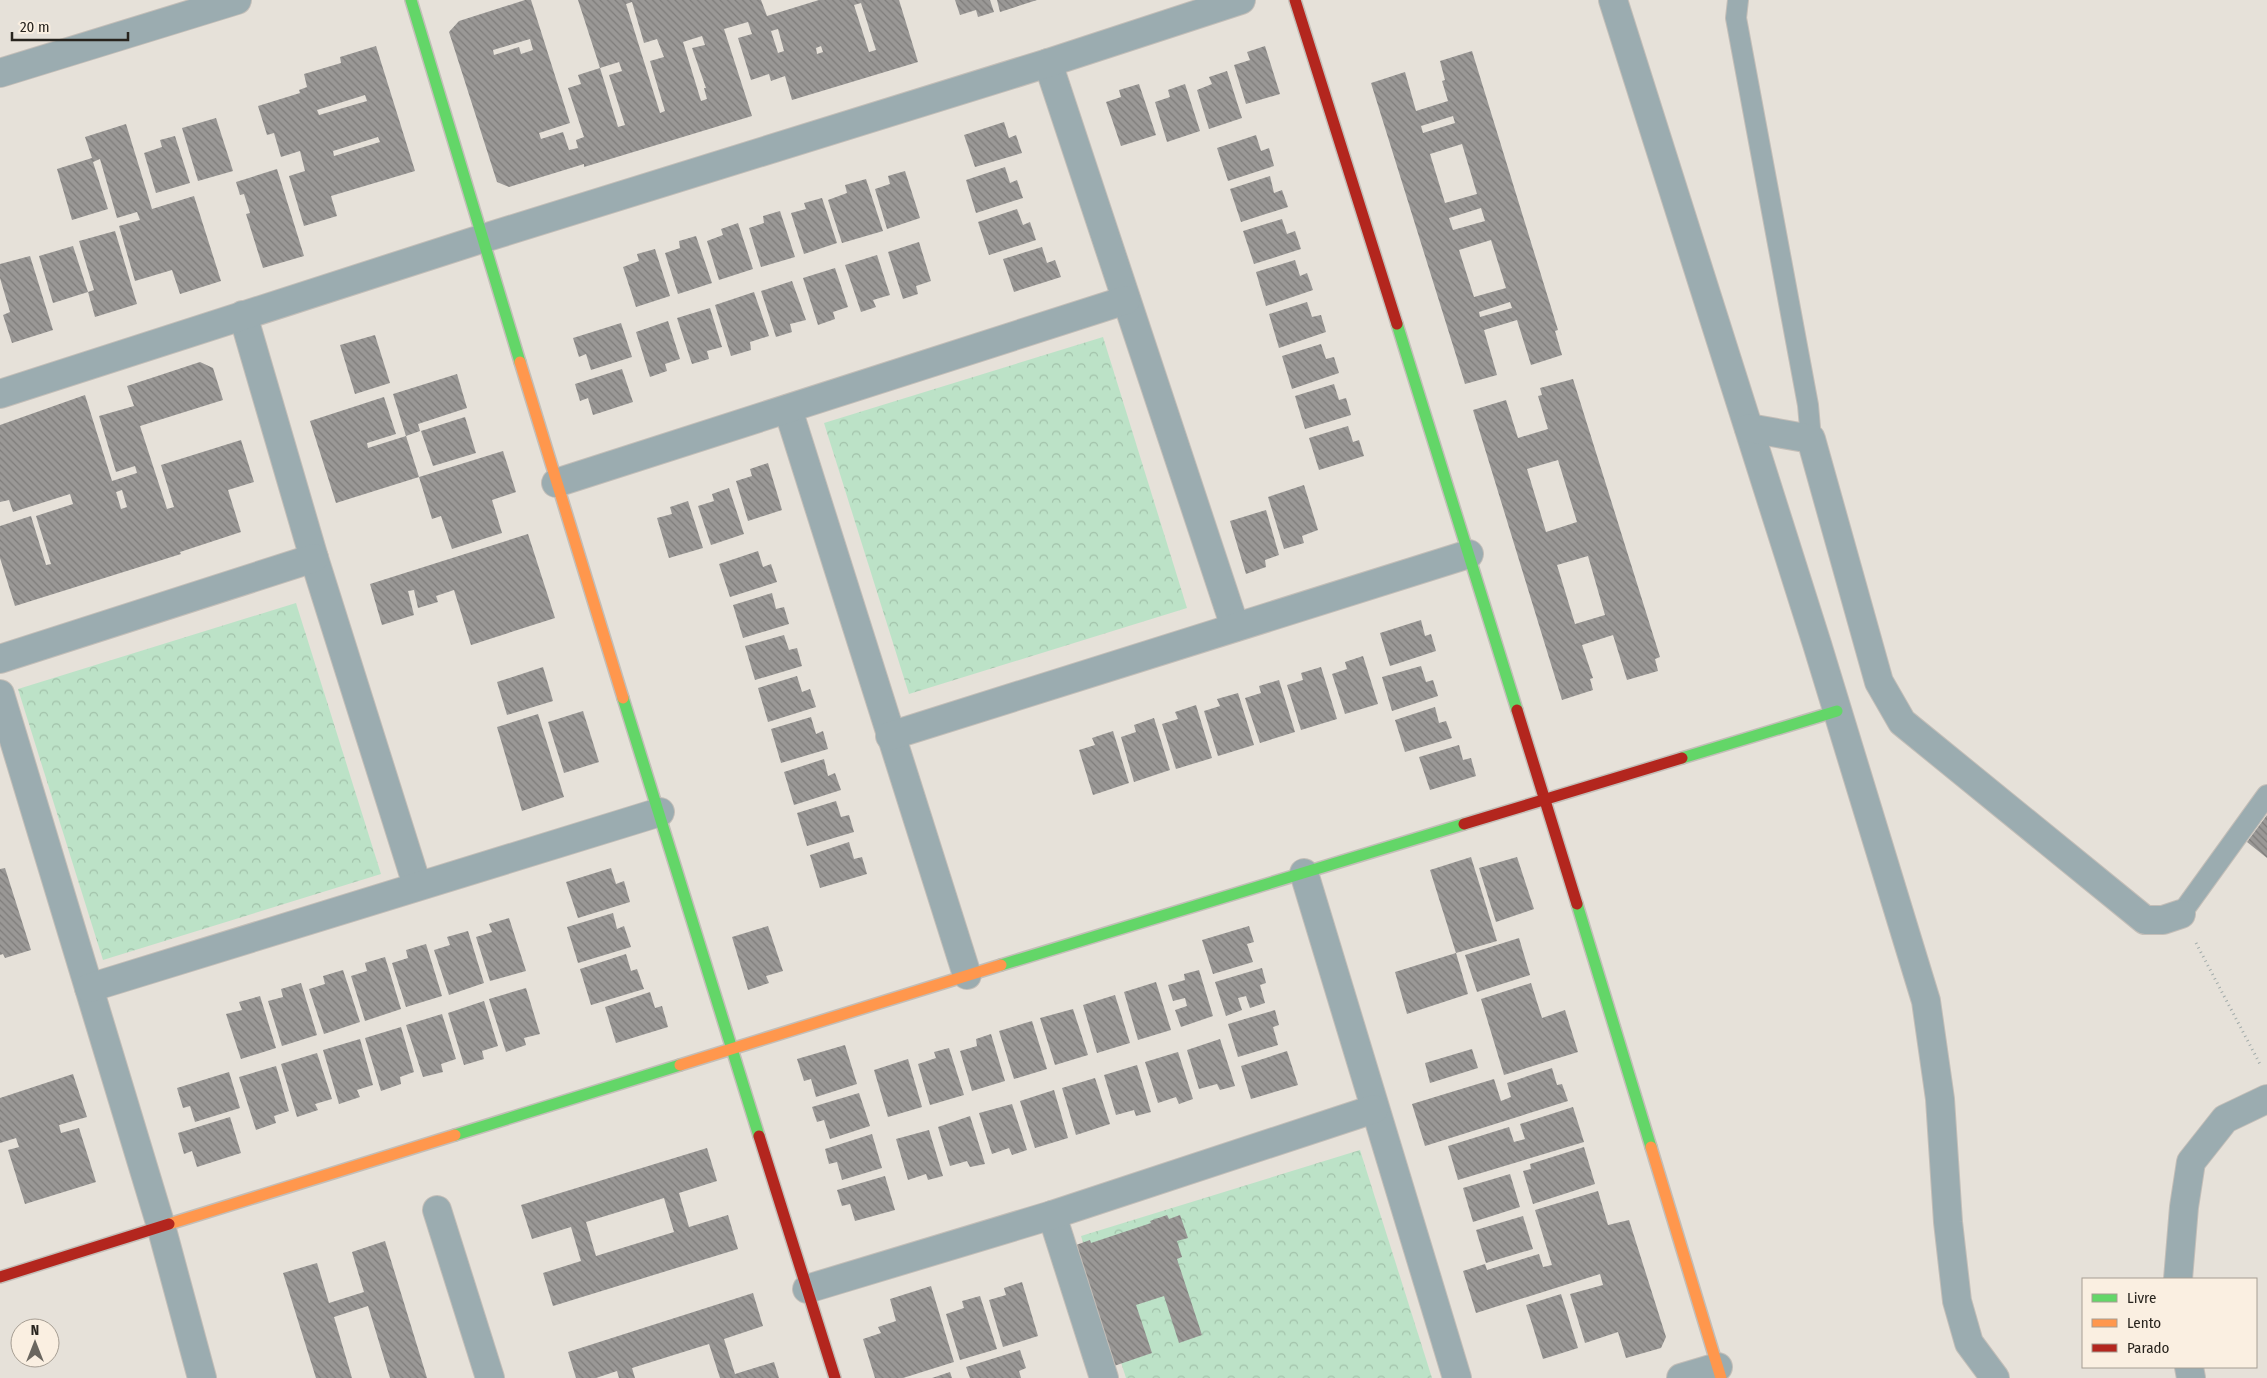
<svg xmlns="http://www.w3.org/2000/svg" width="2267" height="1378" font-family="'Fira Sans Condensed',sans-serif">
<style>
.park{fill:url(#park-crowns)}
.building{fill:url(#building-back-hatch);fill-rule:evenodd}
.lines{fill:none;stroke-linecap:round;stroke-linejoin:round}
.lane-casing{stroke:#c3beb8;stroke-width:22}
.street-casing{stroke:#c3beb8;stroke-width:30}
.fast-casing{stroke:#c3beb8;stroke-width:14}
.slow-casing{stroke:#c3beb8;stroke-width:14}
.jam-casing{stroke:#c3beb8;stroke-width:14}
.path{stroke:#a0aaa9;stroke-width:3;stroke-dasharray:1 4;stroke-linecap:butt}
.lane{stroke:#9bacb0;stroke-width:20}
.street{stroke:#9bacb0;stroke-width:28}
.fast{stroke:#63d668;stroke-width:11}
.slow{stroke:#ff974d;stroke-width:11}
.jam{stroke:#b3261e;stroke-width:11}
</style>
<defs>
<pattern id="park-crowns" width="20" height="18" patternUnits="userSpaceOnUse" patternTransform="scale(1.25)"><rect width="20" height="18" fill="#bce2c7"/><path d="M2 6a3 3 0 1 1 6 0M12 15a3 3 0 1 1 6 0" fill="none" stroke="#a2c2aa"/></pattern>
<pattern id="building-back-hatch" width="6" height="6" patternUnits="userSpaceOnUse" patternTransform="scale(1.25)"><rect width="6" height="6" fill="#9a9896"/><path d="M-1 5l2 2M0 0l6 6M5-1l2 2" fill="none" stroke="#7e7c7a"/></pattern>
</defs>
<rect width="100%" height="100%" fill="#e6e1d9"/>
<g class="park">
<path d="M1103,337L1187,608L909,694L824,423Z"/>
<path d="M296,603L381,874L103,960L18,689Z"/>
<path d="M1360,1150L1432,1378H1126L1081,1236Z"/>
</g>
<g class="building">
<path d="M525,0H531L570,123L539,133L541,139L563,132L569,150L578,148L576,140L584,137L568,88L581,84L578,75L600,68L618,127L625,125L609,75L622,71L619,62L600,68L578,0H761L767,16L819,0H899L918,62L792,100L785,76L771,81L769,74L751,80L738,38L752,34L748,22L724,29L752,116L584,167V164L509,187L497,182L449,32L459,21ZM632,2L644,43L657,39L664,57L650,61L665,111L660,113L626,4ZM861,3L876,50L869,52L854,5ZM778,29L784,51L778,53L771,31ZM702,36L705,45L692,48L706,88H704L707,99L701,101L683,42ZM530,39L533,50L521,54L519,47L494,55L493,50ZM821,46L823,52L817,54L816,48Z"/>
<path d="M955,0H990L994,12L978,17L976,10L960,15Z"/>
<path d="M997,0H1037L1000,12Z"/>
<path d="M376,46L415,171L331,196L337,216L304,226L289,176L305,171L300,151L281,157L274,133L267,135L258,106L300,93L299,90L307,87L304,74L341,63L340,57ZM365,95L367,101L319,115L317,110ZM378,137L380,142L334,156L333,151Z"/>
<path d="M1265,46L1280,94L1246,104L1234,65L1250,60L1247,52Z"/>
<path d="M1472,51L1558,330L1555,331L1562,355L1531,365L1517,320L1484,330L1497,375L1465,384L1371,83L1405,72L1416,111L1448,101L1442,81L1445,80L1440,61ZM1453,116L1455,123L1423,133L1421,126ZM1462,144L1477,194L1445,203L1430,154ZM1481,208L1485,221L1453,230L1449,218ZM1491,240L1506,288L1474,297L1459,250ZM1510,302L1512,308L1480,317L1479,312Z"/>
<path d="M1227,71L1242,118L1209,129L1197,90L1212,84L1209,77Z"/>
<path d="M1139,84L1156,135L1121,146L1106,102L1121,97L1119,90Z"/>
<path d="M1185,84L1200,131L1167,142L1155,102L1170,97L1168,90Z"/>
<path d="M216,118L233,171L198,181L182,128Z"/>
<path d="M1004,122L1009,138L1016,135L1022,153L975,167L964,135Z"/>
<path d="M126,124L152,209L194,196L221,281L180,294L172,270L135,281L119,226L140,220L137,212L117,218L100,159L93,162L108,209L72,220L57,169L92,158L85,137Z"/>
<path d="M1256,135L1261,151L1269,148L1274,166L1228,181L1217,148Z"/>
<path d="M175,136L190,183L156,193L144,153L162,147L160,140Z"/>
<path d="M1005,167L1010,183L1017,180L1023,198L976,213L966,180Z"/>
<path d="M277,169L304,256L263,268L246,214L250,213L244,194L240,195L236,182Z"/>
<path d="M905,171L920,218L887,229L875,189L890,184L888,176Z"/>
<path d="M1270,176L1274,193L1282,190L1288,207L1241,222L1230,189Z"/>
<path d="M866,179L883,231L842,243L828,200L847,193L845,185Z"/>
<path d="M822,198L837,243L804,254L791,213L806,209L804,203Z"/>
<path d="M1017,209L1023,225L1030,222L1036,240L989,255L978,222Z"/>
<path d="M780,211L795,257L761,267L749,228L764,223L763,216Z"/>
<path d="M1282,219L1287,234L1295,231L1301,249L1254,264L1243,231Z"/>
<path d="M738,223L753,269L719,280L707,241L723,235L721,229Z"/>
<path d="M115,231L137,304L95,317L88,292L94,290L79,241Z"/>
<path d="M696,236L712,283L678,294L665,253L680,248L679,241Z"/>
<path d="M919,242L931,281L916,286L918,294L903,299L888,252Z"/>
<path d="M73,246L88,292L53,303L39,256Z"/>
<path d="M1042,247L1047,263L1055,260L1061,277L1014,292L1003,259Z"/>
<path d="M655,249L670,296L636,307L623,267L639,261L637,254Z"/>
<path d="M877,255L890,295L873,300L876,307L861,312L845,265Z"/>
<path d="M30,256L53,330L12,343L3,315L10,312L0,278V264Z"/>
<path d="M1295,260L1300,276L1307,273L1313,290L1266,306L1256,272Z"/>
<path d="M835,268L848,307L833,312L835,319L818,325L803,278Z"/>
<path d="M792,281L806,320L790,324L792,332L776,337L761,291Z"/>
<path d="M754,292L769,336L750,342L751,350L731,356L715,305Z"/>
<path d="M1307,302L1312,317L1321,315L1326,332L1279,348L1269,314Z"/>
<path d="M710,308L722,347L707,351L709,359L692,364L677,318Z"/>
<path d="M668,321L680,359L665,364L667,371L650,377L636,332Z"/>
<path d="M621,323L632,357L591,370L586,354L579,357L573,338Z"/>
<path d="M375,335L390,383L355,394L340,345Z"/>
<path d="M1321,344L1326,359L1334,357L1339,373L1292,389L1282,356Z"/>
<path d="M200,362L213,368L223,400L140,426L167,509L174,507L161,465L241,440L254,482L228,490L241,532L180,552L181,554L15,606L0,558V526L31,516L46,565L51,564L36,516L73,504L70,494L13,512L9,500L0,502V425L85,395L112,481L137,473L135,466L116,472L99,416L134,406L127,386ZM122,490L127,507L121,509L116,492Z"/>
<path d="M622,369L633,402L593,415L588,398L580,401L575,384Z"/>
<path d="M457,374L467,408L418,424L420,431L406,436L419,477L336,503L310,421L384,397L396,434L367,443L368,448L406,436L393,394Z"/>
<path d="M1573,379L1660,657L1655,659L1658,671L1627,680L1613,635L1582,645L1593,678L1590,679L1593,690L1562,700L1473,410L1506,400L1518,438L1548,429L1538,396L1542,395L1540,388ZM1558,460L1577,522L1546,532L1527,469ZM1588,556L1605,615L1575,624L1557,565Z"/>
<path d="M1334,384L1339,400L1346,398L1351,415L1305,429L1295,396Z"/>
<path d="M465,417L476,453L433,466L421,431Z"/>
<path d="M1348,426L1353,442L1359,440L1364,456L1319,470L1309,438Z"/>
<path d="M503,451L516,492L492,500L502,533L452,549L441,516L432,519L419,477Z"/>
<path d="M768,463L782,510L748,521L736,481L752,476L750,469Z"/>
<path d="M1304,485L1318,530L1302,536L1304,543L1284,549L1268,497Z"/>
<path d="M729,488L744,534L711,545L698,506L714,501L712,494Z"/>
<path d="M688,501L703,548L669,558L657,518L672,514L670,507Z"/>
<path d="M1266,510L1279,555L1265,560L1266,567L1246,574L1230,521Z"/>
<path d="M528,534L555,618L471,645L454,590L436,596L438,602L418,608L414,590L408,591L414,615L382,625L370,584Z"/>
<path d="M758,551L763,567L771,564L777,582L730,597L719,564Z"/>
<path d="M772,593L776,609L784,607L789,624L743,638L733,605Z"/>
<path d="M1421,620L1425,636L1431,634L1436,651L1390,666L1380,633Z"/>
<path d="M784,635L789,650L797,648L802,666L755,680L745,646Z"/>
<path d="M1363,656L1378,704L1345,714L1332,674L1347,669L1345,662Z"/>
<path d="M1421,666L1426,682L1433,680L1438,696L1392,711L1382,677Z"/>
<path d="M543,667L553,701L507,715L497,682Z"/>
<path d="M1321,667L1337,719L1301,730L1287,685L1303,680L1301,673Z"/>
<path d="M797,676L802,692L810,689L816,707L768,722L758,688Z"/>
<path d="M1279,680L1295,732L1260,743L1245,698L1261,693L1259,686Z"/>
<path d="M1238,693L1254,745L1218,756L1204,711L1220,706L1217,699Z"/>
<path d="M1196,705L1212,758L1176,769L1162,724L1178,719L1175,712Z"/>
<path d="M1435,707L1439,723L1446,721L1452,738L1405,752L1395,720Z"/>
<path d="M583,711L599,762L564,773L548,722Z"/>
<path d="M538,714L564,797L522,811L497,727Z"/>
<path d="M811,717L816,734L823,731L828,749L781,763L771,729Z"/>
<path d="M1154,718L1170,770L1134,782L1121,737L1136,732L1134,725Z"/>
<path d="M1113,731L1129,783L1093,795L1079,750L1095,745L1092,738Z"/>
<path d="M1459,745L1463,760L1471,758L1476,776L1430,790L1419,757Z"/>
<path d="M824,759L828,776L835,773L841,790L794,805L784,772Z"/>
<path d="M836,801L841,817L849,815L854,832L807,846L797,813Z"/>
<path d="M2267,815V858L2247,842Z"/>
<path d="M849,842L854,859L862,857L867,874L820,888L810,855Z"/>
<path d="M1471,857L1497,941L1456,953L1430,870Z"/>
<path d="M1517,857L1534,909L1496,922L1479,868Z"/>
<path d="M5,868L31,950L5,958L3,954L0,955V869Z"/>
<path d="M611,868L616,884L624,881L630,902L578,918L566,882Z"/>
<path d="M613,913L617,929L624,926L631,947L578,963L567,927Z"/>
<path d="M509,918L526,971L490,981L476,937L492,932L489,924Z"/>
<path d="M768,926L783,971L766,976L769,983L748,990L732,937Z"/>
<path d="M1249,926L1254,942L1247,944L1253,962L1213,974L1202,940Z"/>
<path d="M468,931L484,983L449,995L434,950L450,945L447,937Z"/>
<path d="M1519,938L1530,975L1477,992L1465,955Z"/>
<path d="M426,944L442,996L406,1007L392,963L408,958L406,950Z"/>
<path d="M1456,953L1468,994L1407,1014L1395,972Z"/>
<path d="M626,954L631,971L637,969L644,989L591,1005L580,969Z"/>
<path d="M385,957L401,1009L365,1021L351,976L367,971L365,963Z"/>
<path d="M1262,968L1266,983L1260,985L1265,1003L1250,1008L1246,996L1238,998L1242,1010L1226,1016L1215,982Z"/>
<path d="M343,970L360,1022L324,1034L309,989L325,984L323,976Z"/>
<path d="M1199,970L1213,1016L1181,1027L1175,1010L1187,1006L1185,998L1173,1001L1168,985L1185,980L1184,974Z"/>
<path d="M1156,982L1171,1030L1138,1040L1124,992Z"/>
<path d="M301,983L317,1035L282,1046L268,1001L283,997L281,989Z"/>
<path d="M1531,983L1542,1018L1565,1010L1578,1052L1504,1075L1481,999Z"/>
<path d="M526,988L540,1034L524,1038L526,1045L506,1052L489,999Z"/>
<path d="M650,992L655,1008L662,1006L668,1027L616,1043L605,1007Z"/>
<path d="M1115,995L1130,1043L1097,1053L1083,1005Z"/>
<path d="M260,996L276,1048L241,1059L226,1014L242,1010L239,1002Z"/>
<path d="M484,1001L498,1046L482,1051L484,1059L464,1065L448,1013Z"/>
<path d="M1073,1009L1088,1055L1055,1065L1040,1018Z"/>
<path d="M1275,1010L1279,1025L1273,1027L1278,1045L1238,1057L1228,1024Z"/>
<path d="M442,1014L456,1059L441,1064L443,1072L423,1077L406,1025Z"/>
<path d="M1032,1021L1047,1069L1014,1079L999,1031Z"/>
<path d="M401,1027L414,1072L400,1077L401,1084L381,1091L365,1038Z"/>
<path d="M991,1034L1005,1081L972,1091L960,1051L977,1046L976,1039Z"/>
<path d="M360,1039L373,1085L357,1090L360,1097L339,1104L323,1050Z"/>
<path d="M1220,1039L1235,1086L1220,1090L1217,1084L1199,1089L1187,1050Z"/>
<path d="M845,1045L857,1084L816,1097L811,1079L804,1081L797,1059Z"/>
<path d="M949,1048L964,1095L930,1105L918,1064L936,1058L934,1052Z"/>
<path d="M1472,1049L1478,1068L1430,1083L1425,1063Z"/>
<path d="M1287,1051L1298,1085L1251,1099L1241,1066Z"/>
<path d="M1178,1052L1193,1099L1179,1104L1176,1097L1158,1103L1145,1062Z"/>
<path d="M317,1053L332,1099L315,1104L318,1110L297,1117L281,1064Z"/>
<path d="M908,1059L922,1107L888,1117L874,1070Z"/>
<path d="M1137,1065L1151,1112L1136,1116L1134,1110L1116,1115L1104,1075Z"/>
<path d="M276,1066L289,1111L274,1116L276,1123L256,1130L239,1077Z"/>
<path d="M1552,1068L1557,1085L1562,1084L1568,1101L1425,1146L1412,1104L1494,1079L1501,1101L1511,1097L1507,1083Z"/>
<path d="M229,1072L240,1108L195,1122L190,1106L183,1108L177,1088Z"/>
<path d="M73,1074L87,1117L59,1125L61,1133L79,1128L96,1182L25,1204L8,1150L19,1147L16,1138L0,1143V1098Z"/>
<path d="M1095,1078L1110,1124L1076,1135L1062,1088Z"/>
<path d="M1054,1090L1068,1138L1035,1148L1020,1101Z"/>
<path d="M859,1093L870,1126L830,1139L824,1120L817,1122L812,1107Z"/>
<path d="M1012,1104L1027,1150L1012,1155L1009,1148L992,1154L979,1113Z"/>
<path d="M1573,1107L1584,1142L1458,1180L1448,1146L1509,1127L1514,1142L1525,1139L1520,1124Z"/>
<path d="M970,1116L985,1164L970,1167L967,1161L950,1166L938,1127Z"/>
<path d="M230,1117L241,1153L197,1167L192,1151L184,1154L178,1133Z"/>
<path d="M929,1130L943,1176L928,1180L926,1174L908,1180L896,1139Z"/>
<path d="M872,1134L882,1168L842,1180L837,1162L829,1164L825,1149Z"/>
<path d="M1584,1147L1595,1184L1533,1204L1523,1171L1531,1169L1530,1164Z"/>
<path d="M707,1148L717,1181L679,1193L689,1227L728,1215L738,1249L553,1306L543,1273L581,1261L571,1227L532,1239L521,1205ZM664,1198L674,1232L596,1256L586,1222Z"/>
<path d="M1510,1174L1520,1207L1473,1222L1463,1188Z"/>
<path d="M885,1176L895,1210L855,1221L850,1204L842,1206L837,1190Z"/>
<path d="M1598,1191L1608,1225L1629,1220L1666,1337L1661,1348L1626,1358L1618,1332L1585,1343L1570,1294L1603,1285L1600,1274L1476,1313L1463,1271L1485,1264L1487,1270L1539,1254L1543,1267L1552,1265L1535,1210Z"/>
<path d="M1167,1215L1169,1219L1180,1215L1188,1238L1177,1241L1182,1257L1177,1259L1202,1335L1179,1343L1164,1296L1136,1305L1152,1353L1114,1366L1076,1245L1090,1240L1091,1243L1151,1223L1150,1221Z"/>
<path d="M1523,1216L1533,1249L1486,1263L1476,1230Z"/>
<path d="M385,1241L427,1378H390L368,1306L334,1317L352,1378H316L283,1273L317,1263L329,1303L364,1292L352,1252Z"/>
<path d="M1022,1282L1038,1336L1003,1347L989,1300L1006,1295L1004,1288Z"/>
<path d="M931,1286L954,1362L903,1378H875L863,1339L881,1333L878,1327L896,1321L890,1299Z"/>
<path d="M753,1293L763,1326L724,1339L735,1374L774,1362L779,1378H720L709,1344L632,1368L635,1378H619L617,1371L596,1378H576L568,1352Z"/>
<path d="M1561,1294L1578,1348L1543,1359L1526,1305Z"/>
<path d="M980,1296L997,1349L960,1360L946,1314L964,1308L962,1301Z"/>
<path d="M1020,1350L1026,1368L1019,1371L1021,1378H970L966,1367Z"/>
<path d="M950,1372L952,1378H932Z"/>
</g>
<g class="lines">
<defs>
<g id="lane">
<path d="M1738,0L1736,18L1808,405L1811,439"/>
<path d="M2181,914L2267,795"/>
</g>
<g id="street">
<path d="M1613,0L1817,644L1926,1001L1940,1099L1948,1222L1957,1301L1969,1343L1995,1378"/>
<path d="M1048,63L1235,627"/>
<path d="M0,73L237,0"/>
<path d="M243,315L314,558L417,885"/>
<path d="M0,394L481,239L1048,63L1241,0"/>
<path d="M788,409L967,975"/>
<path d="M1749,428L1811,439L1879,682L1902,722L2145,920H2163L2181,914"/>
<path d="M556,483L1126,300"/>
<path d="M0,659L314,558"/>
<path d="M0,694L161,1226L202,1378"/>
<path d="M890,736L1469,554"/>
<path d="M1304,873L1457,1378"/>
<path d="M89,988L660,812"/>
<path d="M437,1210L490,1378"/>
<path d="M1052,1215L1104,1378"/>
<path d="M2178,1279L2184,1207L2191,1162L2225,1119L2267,1099"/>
<path d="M807,1289L1052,1215L1374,1109"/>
<path d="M2189,1367L2191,1378"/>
<path d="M1681,1378L1718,1367"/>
</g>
<g id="fast">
<path d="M411,0L520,362"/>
<path d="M1397,324L1517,710"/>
<path d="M623,698L759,1136"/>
<path d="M1682,758L1837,711"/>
<path d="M1577,904L1651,1147"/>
<path d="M1001,965L1464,824"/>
<path d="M455,1135L680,1065"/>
</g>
<g id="slow">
<path d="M520,362L623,698"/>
<path d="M680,1065L1001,965"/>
<path d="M1651,1147L1721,1378"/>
<path d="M169,1224L455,1135"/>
</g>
<g id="jam">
<path d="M1295,0L1397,324"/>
<path d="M1517,710L1577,904"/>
<path d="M1464,824L1682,758"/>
<path d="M759,1136L835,1378"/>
<path d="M0,1277L169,1224"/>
</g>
</defs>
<use href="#lane" class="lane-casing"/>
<use href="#street" class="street-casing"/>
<use href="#fast" class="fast-casing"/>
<use href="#slow" class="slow-casing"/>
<use href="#jam" class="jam-casing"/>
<path class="path" d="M2196,943L2261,1066"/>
<use href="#lane" class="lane"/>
<use href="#street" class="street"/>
<use href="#fast" class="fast"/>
<use href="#slow" class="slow"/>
<use href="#jam" class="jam"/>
</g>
<rect x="2082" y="1278" width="175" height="90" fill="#faefe1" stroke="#a69e93"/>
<rect x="2092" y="1294" width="25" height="8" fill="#63d668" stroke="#a69e93"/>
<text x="2127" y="1303" font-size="15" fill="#28241e">Livre</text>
<rect x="2092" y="1319" width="25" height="8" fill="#ff974d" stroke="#a69e93"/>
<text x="2127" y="1328" font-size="15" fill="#28241e">Lento</text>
<rect x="2092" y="1344" width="25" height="8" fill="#b3261e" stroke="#a69e93"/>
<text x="2127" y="1353" font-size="15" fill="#28241e">Parado</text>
<g transform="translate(35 1343)"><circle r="24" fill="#faefe1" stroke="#a69e93"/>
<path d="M0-4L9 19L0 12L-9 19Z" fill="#6a665f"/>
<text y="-8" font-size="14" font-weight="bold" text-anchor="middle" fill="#28241e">N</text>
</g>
<path d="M12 32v8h116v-8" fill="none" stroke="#28241e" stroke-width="2.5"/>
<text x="20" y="32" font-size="15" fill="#28241e" stroke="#faefe1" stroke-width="4" paint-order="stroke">20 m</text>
</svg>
